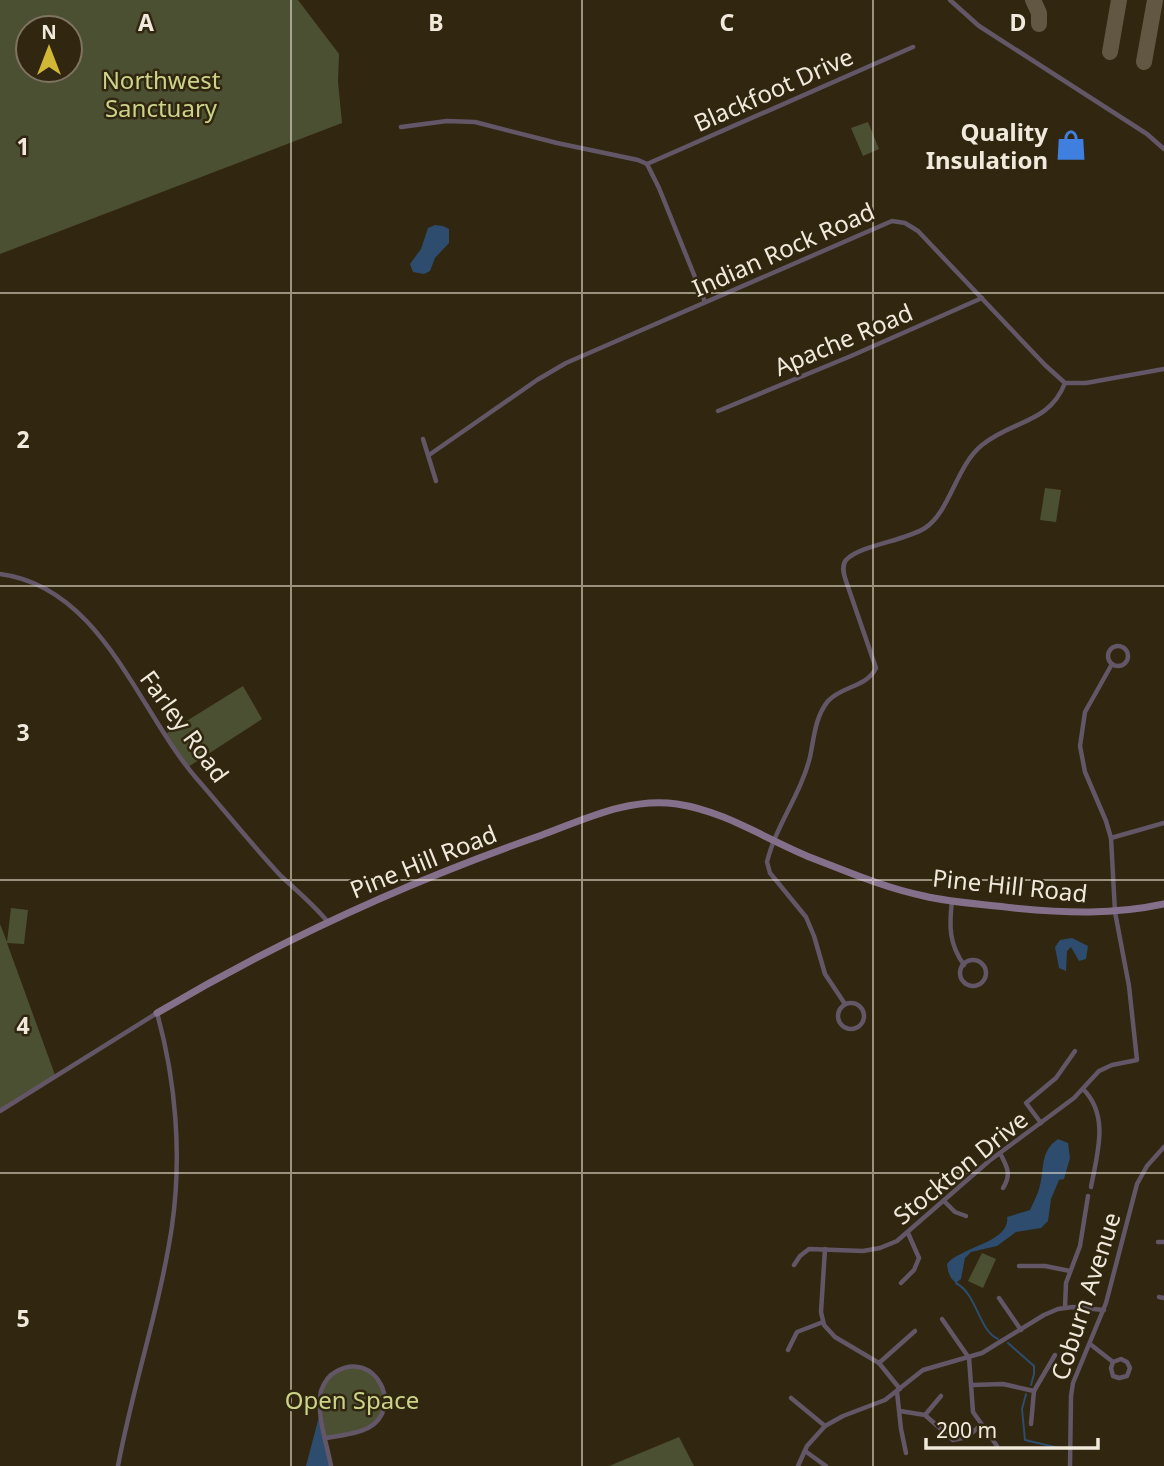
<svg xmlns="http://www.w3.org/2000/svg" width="1164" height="1466" font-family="'Noto Sans',sans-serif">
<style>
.green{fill:#4c5033;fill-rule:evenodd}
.water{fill:#2d4c6e}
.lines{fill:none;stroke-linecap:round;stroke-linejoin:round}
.stream{stroke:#2d4c6e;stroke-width:2}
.taxiway{stroke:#615742;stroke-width:16}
.street{stroke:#635667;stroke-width:4.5}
.secondary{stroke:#84708a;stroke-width:7}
.grid{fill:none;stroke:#f1eadc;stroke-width:2;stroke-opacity:0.55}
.labels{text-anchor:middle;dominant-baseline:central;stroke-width:5;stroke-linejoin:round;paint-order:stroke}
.park-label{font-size:24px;fill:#cbd489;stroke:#31260f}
.street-label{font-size:24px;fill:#f1eadc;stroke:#31260f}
.poi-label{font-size:24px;font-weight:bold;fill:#f1eadc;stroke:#31260f;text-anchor:end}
.grid-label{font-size:23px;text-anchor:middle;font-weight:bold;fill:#f1eadc;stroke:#31260f;stroke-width:5;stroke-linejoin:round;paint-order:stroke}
</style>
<rect width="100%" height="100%" fill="#31260f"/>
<g class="green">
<path d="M0,0H298L339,54L338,82L342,123L0,254ZM28,28H70V70H28Z"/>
<path d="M868,122L879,149L863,156L851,128Z"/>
<path d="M1045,488L1061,490L1056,522L1040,520Z"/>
<path d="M243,686L262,719L188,767L164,735Z"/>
<path d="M11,908L28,910L24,944L7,943L55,1075L0,1111V924L7,942Z"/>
<path d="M982,1253L996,1259L983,1288L968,1281Z"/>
<path d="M344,1368L365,1369L384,1388L382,1414L366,1429L326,1438L320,1400L327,1380Z"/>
<path d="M679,1437L694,1466H609Z"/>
</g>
<g class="water">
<path d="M435,225L443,226L449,229V243L435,258L430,271L424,274L413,272L410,264L421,249L428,228Z"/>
<path d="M1072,938L1088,946L1086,959L1079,961L1071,947L1067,951L1066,971L1059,968L1055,947L1060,940Z"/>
<path d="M1058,1139L1068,1143L1070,1158L1064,1179L1059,1180L1051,1199L1048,1221L1041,1228L1016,1232L997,1246L971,1252L965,1258L961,1279L956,1283C950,1278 948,1273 947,1264C960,1247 1011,1242 1007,1217L1030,1210C1033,1203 1037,1196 1039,1189C1045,1170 1039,1152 1058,1139Z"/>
<path d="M321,1409L331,1466H306Z"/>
</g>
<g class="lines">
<g class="stream">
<path d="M956,1283C978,1295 978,1330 998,1339"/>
<path d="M1008,1343L1034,1366V1374L1031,1385"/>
<path d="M1026,1394L1022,1409L1025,1440L1059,1448"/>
<path d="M1075,1448H1079"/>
</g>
<g class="taxiway">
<path d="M1033,0L1039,13V24"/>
<path d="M1110,52L1119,0"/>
<path d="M1144,62L1155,0"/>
</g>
<g class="street">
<path d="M950,0L979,26L1147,134L1164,149"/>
<path d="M401,127L447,121L475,122L557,143L638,160L647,164L659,188L705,302"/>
<path d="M647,164L913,47"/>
<path d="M718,411L851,356L982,298"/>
<path d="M423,439L436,481"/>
<path d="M429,455L537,380L566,363L892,221L905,223L918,231L1045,365L1065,383H1086L1164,369"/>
<path d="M0,574C102,587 138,711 197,779C225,811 252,845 281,876C297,891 313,904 327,921"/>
<circle cx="1118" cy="656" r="10"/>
<path d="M1111,838L1164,823"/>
<path d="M952,901C949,926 949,944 964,965"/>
<circle cx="973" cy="973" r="13"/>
<circle cx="851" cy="1016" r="13"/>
<path d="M845,1004L825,974L814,936L806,917L770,873L767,862C776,825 801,794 810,757C814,738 815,717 828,701C842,686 867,687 876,668L846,581C844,575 841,566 846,560C860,545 905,541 925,528C950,512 956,466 982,445C1012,420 1049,424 1065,383"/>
<path d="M1083,1089C1110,1116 1097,1154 1091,1187"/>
<path d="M0,1111L157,1013C176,1081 182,1156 172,1226C160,1307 133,1385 118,1466"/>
<path d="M1041,1123L1026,1103L1056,1078L1075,1051"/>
<path d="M1000,1153C1007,1167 1012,1174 1003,1188"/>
<path d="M945,1202L955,1212L966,1216"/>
<path d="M1158,1242H1164"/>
<path d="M825,1249L821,1312L824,1325L835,1337L879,1363L900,1389"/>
<path d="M794,1265L800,1256L809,1249L863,1251L880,1248L897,1241L989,1161L1074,1098L1099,1071L1112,1065L1137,1060L1129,986L1115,912L1111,838L1106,821L1085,772L1080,746L1085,712L1112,664"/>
<path d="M1019,1266H1045L1070,1271"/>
<path d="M901,1283L914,1270L919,1258L908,1233"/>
<path d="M1159,1297L1164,1298"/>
<path d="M999,1298L1021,1330"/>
<path d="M1065,1307L1066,1283L1080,1246L1088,1196"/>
<path d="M942,1319L969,1358L973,1412L997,1446"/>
<path d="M1090,1344L1113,1362L1111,1368L1113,1376L1119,1378L1127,1376L1130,1368L1127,1362L1121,1359L1113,1362"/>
<path d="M788,1350L797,1332L823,1322"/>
<path d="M879,1363L915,1331"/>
<path d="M972,1385L1003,1384L1034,1391"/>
<path d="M897,1392L901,1429L906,1453"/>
<path d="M791,1398L825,1426"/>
<path d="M900,1411L925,1415L953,1440L967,1437L981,1425"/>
<path d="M925,1415L941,1396"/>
<path d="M1031,1424L1034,1391L1055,1355"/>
<path d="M326,1438C339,1436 356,1434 368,1428C405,1408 375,1350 337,1371C329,1375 324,1382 321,1391C316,1414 327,1444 331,1466"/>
<path d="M805,1451L826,1466"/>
<path d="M798,1466L807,1446L825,1426L843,1416L885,1400L923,1370L982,1353L1044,1315L1058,1309L1073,1307L1104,1310"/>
<path d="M1070,1466L1071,1396L1073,1383L1106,1303L1137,1184L1147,1166L1164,1147"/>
</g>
<path class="secondary" d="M157,1013C280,940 407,882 542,835C585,819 630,797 677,804C725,811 767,840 812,858C848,872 885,888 924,896C953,903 984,904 1014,908C1066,913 1113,915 1164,904"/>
</g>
<path class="grid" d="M291,0V1466M582,0V1466M873,0V1466M0,293H1164M0,586H1164M0,880H1164M0,1173H1164"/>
<defs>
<symbol id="shop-bare" viewBox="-9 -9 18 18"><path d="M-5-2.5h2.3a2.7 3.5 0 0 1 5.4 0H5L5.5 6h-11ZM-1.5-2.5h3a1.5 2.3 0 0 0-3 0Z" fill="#3f7fe0" stroke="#31260f" stroke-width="2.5" paint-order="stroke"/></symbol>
</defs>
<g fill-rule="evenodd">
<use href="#shop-bare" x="1049" y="123" width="44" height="44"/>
</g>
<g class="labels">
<g class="park-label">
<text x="161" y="79">Northwest<tspan x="161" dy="28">Sanctuary</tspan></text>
<text x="352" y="1399">Open Space</text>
</g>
<g class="street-label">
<text transform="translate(773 89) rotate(-24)">Blackfoot Drive</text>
<text transform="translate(783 249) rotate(-24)">Indian Rock Road</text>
<text transform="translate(843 339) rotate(-23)">Apache Road</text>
<text transform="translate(185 726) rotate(54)">Farley Road</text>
<text transform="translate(423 861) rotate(-22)">Pine Hill Road</text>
<text transform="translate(1010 885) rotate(6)">Pine Hill Road</text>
<text transform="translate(960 1167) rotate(-39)">Stockton Drive</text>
<text transform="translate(1085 1296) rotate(-72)">Coburn Avenue</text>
</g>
<g class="poi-label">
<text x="1048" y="131">Quality<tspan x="1048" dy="28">Insulation</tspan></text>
</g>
</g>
<g class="grid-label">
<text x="146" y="31">A</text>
<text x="436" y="31">B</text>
<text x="727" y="31">C</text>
<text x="1018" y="31">D</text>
<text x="23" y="155">1</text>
<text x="23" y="448">2</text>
<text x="23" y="741">3</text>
<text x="23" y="1034">4</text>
<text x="23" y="1327">5</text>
</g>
<g transform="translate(49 49)"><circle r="33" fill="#31260f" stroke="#7e7461" stroke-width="2"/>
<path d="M0-5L12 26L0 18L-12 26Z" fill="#d0b736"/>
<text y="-10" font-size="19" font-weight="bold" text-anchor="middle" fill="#f1eadc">N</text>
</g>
<path d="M926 1438v10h172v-10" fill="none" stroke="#f1eadc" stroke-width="3.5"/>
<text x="936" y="1438" font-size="21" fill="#f1eadc" stroke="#31260f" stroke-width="5" paint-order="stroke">200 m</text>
</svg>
